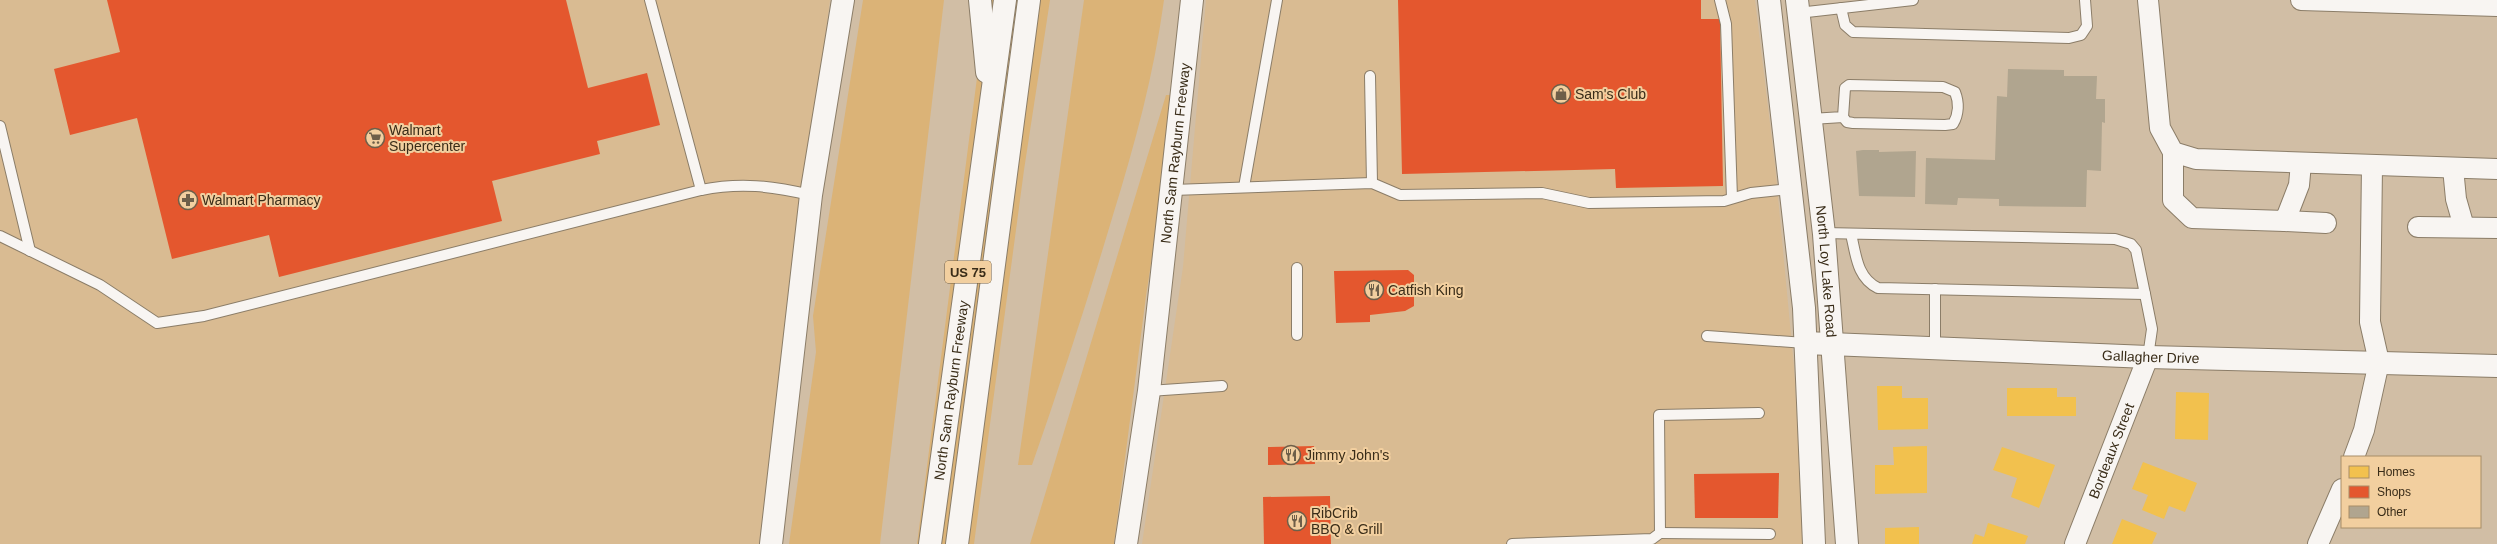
<svg xmlns="http://www.w3.org/2000/svg" width="2497" height="544" font-family="Helvetica,sans-serif">
<style>
.built{fill:#d9bb92}
.green{fill:#dbb377}
.homes{fill:#f2c14e}
.shops{fill:#e4572e}
.building{fill:#b0a58f}
.lines{fill:none;stroke-linecap:round;stroke-linejoin:round}
.service-casing{stroke:#8b7d68;stroke-width:12}
.minor-casing{stroke:#8b7d68;stroke-width:22}
.tertiary-casing{stroke:#8b7d68;stroke-width:24}
.secondary-casing{stroke:#8b7d68;stroke-width:24}
.motorway-casing{stroke:#8b7d68;stroke-width:24}
.service{stroke:#f8f5f2;stroke-width:10}
.minor{stroke:#f8f5f2;stroke-width:20}
.tertiary{stroke:#f8f5f2;stroke-width:22}
.secondary{stroke:#f8f5f2;stroke-width:22}
.motorway{stroke:#f8f5f2;stroke-width:22}
.labels{text-anchor:middle;dominant-baseline:central;stroke-width:4;stroke-linejoin:round;paint-order:stroke}
.shield{fill:#f2cf9f;stroke:#705d40;stroke-width:1}
.shield-label{font-size:13px;font-weight:bold;fill:#392c18}
.poi-label{font-size:14px;fill:#392c18;stroke:#f2cf9f;text-anchor:start}
.street-label{font-size:14px;fill:#392c18;stroke:#f2cf9f}
</style>
<rect width="100%" height="100%" fill="#d1bea5"/>
<g class="built">
<path d="M0,0H830L759,544H0Z"/>
<path d="M1206,0H1755L1775,165L1794,367L1804,544H1142L1183,267Z"/>
</g>
<g class="green">
<path d="M863,0H944L880,544H789L816,352L813,316Z"/>
<path d="M987,0H1050L1024,170L974,544H917Z"/>
<path d="M1084,0H1164C1154,74 1135,144 1113,215C1088,299 1061,382 1032,465H1018Z"/>
<path d="M1166,95H1171L1165,172L1146,296L1114,544H1030Z"/>
</g>
<g class="homes">
<path d="M1877,386H1902V398H1928V429L1878,430Z"/>
<path d="M2007,388H2057V397H2076V416H2007Z"/>
<path d="M2176,392L2209,393L2208,440L2175,439Z"/>
<path d="M1927,446V493L1875,494V465H1894L1893,447Z"/>
<path d="M2002,447L2055,465L2039,508L2011,497L2017,478L1993,470Z"/>
<path d="M2143,462L2197,483L2185,512L2169,506L2164,519L2142,510L2148,495L2132,489Z"/>
<path d="M2122,519L2157,533L2152,544H2112Z"/>
<path d="M1988,523L2028,536L2025,544H1972L1975,534L1984,537Z"/>
<path d="M1919,527V544H1885V528Z"/>
</g>
<g class="shops">
<path d="M107,0H566L588,88L647,73L660,125L597,141L600,154L492,181L502,221L279,277L269,235L172,259L137,118L70,135L54,69L120,52Z"/>
<path d="M1398,0H1701V19H1720L1723,186L1616,188L1615,169L1402,174Z"/>
<path d="M1408,270L1414,275V306L1405,311L1370,315V322L1336,323L1334,271Z"/>
<path d="M1314,446L1315,464L1268,465V447Z"/>
<path d="M1779,473L1778,518H1695L1694,474Z"/>
<path d="M1330,496L1331,544H1264L1263,497Z"/>
</g>
<g class="building">
<path d="M2008,69L2064,70V76H2097L2096,99H2105V123L2102,122L2101,171L2087,170L2086,207L1999,206V199L1958,198L1957,205L1925,204L1926,158L1995,160L1997,96L2007,97Z"/>
<path d="M1863,150H1879V152L1916,151L1915,197L1859,196L1856,151Z"/>
</g>
<g class="lines">
<defs>
<g id="service">
<path d="M650,0L701,190"/>
<path d="M1720,0L1726,24L1732,198"/>
<path d="M1841,8L1845,25L1853,32L2069,38L2081,35L2087,26L2085,0"/>
<path d="M1798,13L1913,0"/>
<path d="M1370,76L1372,183"/>
<path d="M1811,119L1843,117L1845,88L1849,85L1943,87L1955,92C1959,102 1959,114 1953,124L1945,125L1853,123L1847,122L1843,117"/>
<path d="M0,126L30,251"/>
<path d="M1244,187L1277,0"/>
<path d="M1173,190L1372,183L1400,195L1542,193L1589,203L1724,201L1751,193L1789,189"/>
<path d="M1824,233L2115,239L2131,244L2136,250L2145,294L1878,288C1857,278 1856,255 1851,234"/>
<path d="M0,236L100,285L157,323L204,316L701,190C741,182 771,186 811,195"/>
<path d="M1297,268V335"/>
<path d="M2145,294L2152,329L2148,357"/>
<path d="M1707,336L1805,343"/>
<path d="M1935,348V289"/>
<path d="M1149,391L1222,386"/>
<path d="M1660,533L1770,534"/>
<path d="M1512,544L1652,539L1660,533L1659,415L1759,413"/>
</g>
<g id="minor">
<path d="M2148,0L2160,128L2173,152L2196,159L2497,169"/>
<path d="M2301,0L2497,6"/>
<path d="M2173,152V200L2192,218L2285,221L2299,185L2301,163"/>
<path d="M2453,168L2456,199L2464,227"/>
<path d="M2285,221L2326,223"/>
<path d="M2418,227L2497,228"/>
<path d="M2354,457L2364,430L2379,362L2370,322L2372,166"/>
<path id="s1" d="M2075,544L2148,357"/>
<path d="M2318,544L2342,489"/>
</g>
<g id="tertiary">
<path id="s2" d="M1805,343L2148,357L2497,366"/>
</g>
<g id="secondary">
<path d="M1769,0L1804,308L1814,544"/>
<path id="s3" d="M1797,0L1824,234L1847,544"/>
<path d="M771,544L811,195L843,0"/>
<path id="s4" d="M1126,544L1149,391L1192,0"/>
</g>
<g id="motorway">
<path d="M980,0L987,72"/>
<path id="s5" d="M930,544L1005,0"/>
<path d="M957,544L1029,0"/>
</g>
</defs>
<use href="#service" class="service-casing"/>
<use href="#minor" class="minor-casing"/>
<use href="#tertiary" class="tertiary-casing"/>
<use href="#secondary" class="secondary-casing"/>
<use href="#motorway" class="motorway-casing"/>
<use href="#service" class="service"/>
<use href="#minor" class="minor"/>
<use href="#tertiary" class="tertiary"/>
<use href="#secondary" class="secondary"/>
<use href="#motorway" class="motorway"/>
</g>
<defs>
<symbol id="shop-ring" viewBox="-11 -11 22 22"><circle r="9.5" fill="#f2cf9f" stroke="#6e5f49" stroke-width="1.5"/><path d="M-5-2.5h2.3a2.7 3.5 0 0 1 5.4 0H5L5.5 6h-11ZM-1.5-2.5h3a1.5 2.3 0 0 0-3 0Z" fill="#6e5f49"/></symbol>
<symbol id="supermarket-ring" viewBox="-11 -11 22 22"><circle r="9.5" fill="#f2cf9f" stroke="#6e5f49" stroke-width="1.5"/><path d="M-6-5.5h2.5l.6 2H6L4.5 2H-2.5L-4.4-4H-6ZM-1.5 3.2a1.3 1.3 0 1 0 .1 0ZM3 3.2a1.3 1.3 0 1 0 .1 0Z" fill="#6e5f49"/></symbol>
<symbol id="pharmacy-ring" viewBox="-11 -11 22 22"><circle r="9.5" fill="#f2cf9f" stroke="#6e5f49" stroke-width="1.5"/><path d="M-2-6h4v4h4v4h-4v4h-4v-4h-4v-4h4Z" fill="#6e5f49"/></symbol>
<symbol id="restaurant-ring" viewBox="-11 -11 22 22"><circle r="9.5" fill="#f2cf9f" stroke="#6e5f49" stroke-width="1.5"/><path d="M-5-6h1v4h1v-4h1v4h1v-4h1v5L-1.5 .5V6h-2V.5L-5-1ZM5-6V6H3V1.5H1.5Q1.5-4 5-6Z" fill="#6e5f49"/></symbol>
</defs>
<g fill-rule="evenodd">
<use href="#shop-ring" x="1550" y="83" width="22" height="22"/>
<use href="#supermarket-ring" x="364" y="127" width="22" height="22"/>
<use href="#pharmacy-ring" x="177" y="189" width="22" height="22"/>
<use href="#restaurant-ring" x="1363" y="279" width="22" height="22"/>
<use href="#restaurant-ring" x="1280" y="444" width="22" height="22"/>
<use href="#restaurant-ring" x="1286" y="510" width="22" height="22"/>
</g>
<g class="labels">
<rect class="shield" x="945" y="261" width="46" height="22" rx="3"/>
<g class="shield-label">
<text x="968" y="272">US 75</text>
</g>
<g class="poi-label">
<text x="1575" y="94">Sam's Club</text>
<text x="389" y="130">Walmart<tspan x="389" dy="16">Supercenter</tspan></text>
<text x="202" y="200">Walmart Pharmacy</text>
<text x="1388" y="290">Catfish King</text>
<text x="1305" y="455">Jimmy John's</text>
<text x="1311" y="513">RibCrib<tspan x="1311" dy="16">BBQ &amp; Grill</tspan></text>
</g>
<g class="street-label">
<text stroke="none"><textPath href="#s4" startOffset="394">North Sam Rayburn Freeway</textPath></text>
<text stroke="none"><textPath href="#s3" startOffset="273">North Loy Lake Road</textPath></text>
<text stroke="none"><textPath href="#s2" startOffset="346">Gallagher Drive</textPath></text>
<text stroke="none"><textPath href="#s5" startOffset="155">North Sam Rayburn Freeway</textPath></text>
<text stroke="none"><textPath href="#s1" startOffset="100">Bordeaux Street</textPath></text>
</g>
</g>
<rect x="2341" y="456" width="140" height="72" fill="#f2cf9f" stroke="#a88e69"/>
<rect x="2349" y="466" width="20" height="12" fill="#f2c14e" stroke="#a88e69"/>
<text x="2377" y="476" font-size="12" fill="#392c18">Homes</text>
<rect x="2349" y="486" width="20" height="12" fill="#e4572e" stroke="#a88e69"/>
<text x="2377" y="496" font-size="12" fill="#392c18">Shops</text>
<rect x="2349" y="506" width="20" height="12" fill="#b0a58f" stroke="#a88e69"/>
<text x="2377" y="516" font-size="12" fill="#392c18">Other</text>
</svg>
